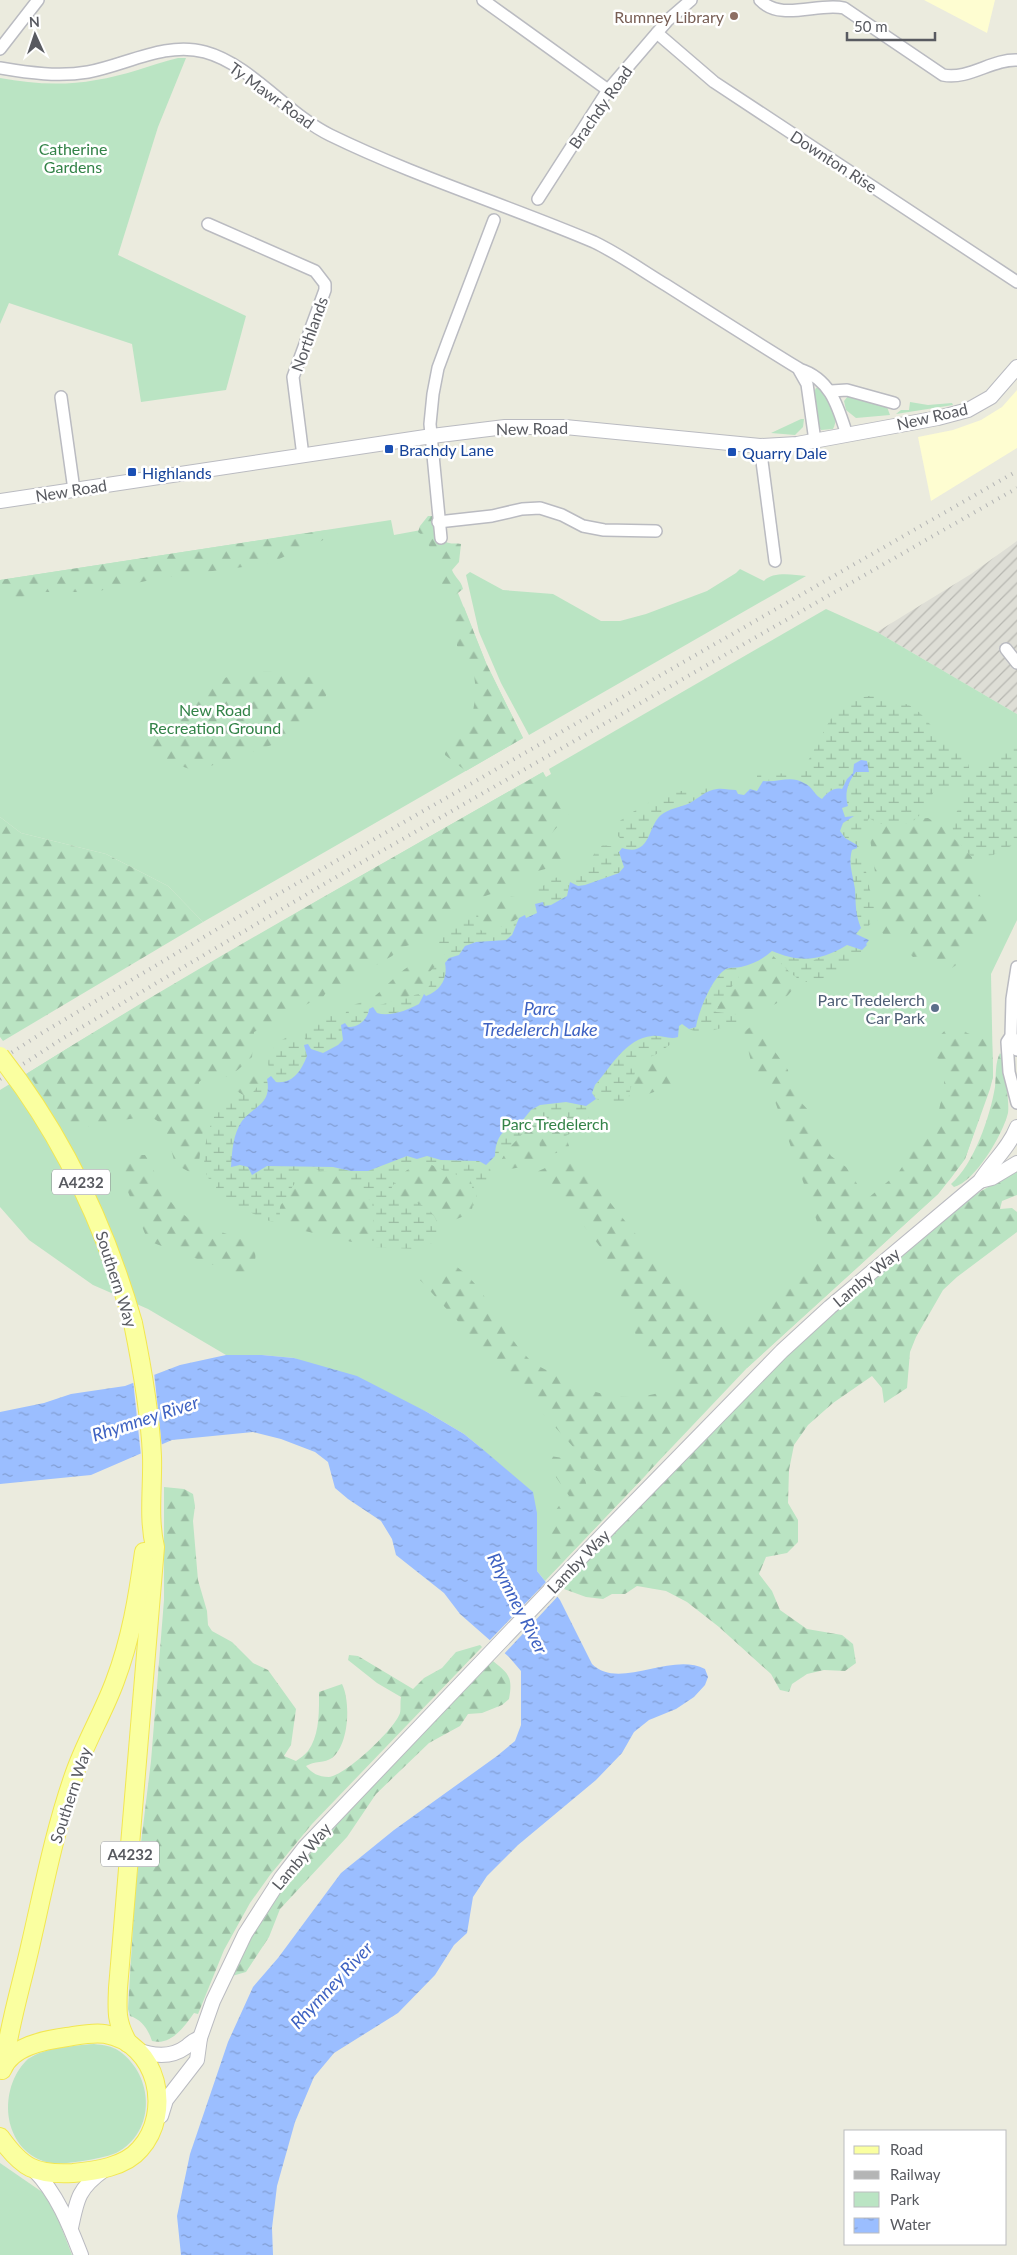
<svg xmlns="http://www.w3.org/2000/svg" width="1017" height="2255" font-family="Lato,sans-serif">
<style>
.commercial{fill:#fefdd1}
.industrial{fill:url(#industrial-furrows)}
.green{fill:#bae4c3}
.forest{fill:url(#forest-firs)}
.wetland{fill:url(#wetland-marsh)}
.water{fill:url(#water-ripples)}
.pier{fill:#ebebde}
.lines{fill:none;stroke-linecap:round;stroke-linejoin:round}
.minor-casing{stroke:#babbc1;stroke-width:14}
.tertiary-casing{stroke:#babbc1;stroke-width:16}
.primary-casing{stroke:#f2e751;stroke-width:20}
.minor{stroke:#fff;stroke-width:11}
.tertiary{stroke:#fff;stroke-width:14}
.primary{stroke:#faffa0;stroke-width:18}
.rail{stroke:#b4b5b5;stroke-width:4;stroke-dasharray:1 6;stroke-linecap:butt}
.primary-bridge-casing{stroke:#f2e751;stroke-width:20;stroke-linecap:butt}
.primary-bridge{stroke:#faffa0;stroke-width:18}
.education-dot{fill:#8d6e63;stroke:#fff;stroke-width:2}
.transit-dot{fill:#1a4fb4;stroke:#fff;stroke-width:2}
.service-dot{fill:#5c6f8a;stroke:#fff;stroke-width:2}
.labels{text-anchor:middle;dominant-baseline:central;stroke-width:5;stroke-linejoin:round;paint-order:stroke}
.shield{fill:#fff;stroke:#8a8c90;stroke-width:1}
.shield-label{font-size:15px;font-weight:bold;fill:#585a60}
.education-label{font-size:16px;fill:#785e54;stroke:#fff;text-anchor:end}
.street-label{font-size:16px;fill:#585a60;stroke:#fff}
.park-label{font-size:16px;fill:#338348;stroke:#fff}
.transit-label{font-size:16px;fill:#164399;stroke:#fff;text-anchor:start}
.service-label{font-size:16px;fill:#4e5e75;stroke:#fff;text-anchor:end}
.water-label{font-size:18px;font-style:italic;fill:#3e62c2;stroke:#fff}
</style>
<defs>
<pattern id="industrial-furrows" width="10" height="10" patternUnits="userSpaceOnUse" patternTransform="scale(1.25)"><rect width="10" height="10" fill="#deded6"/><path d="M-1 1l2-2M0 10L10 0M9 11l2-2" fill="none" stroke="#b7b7b1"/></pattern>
<pattern id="forest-firs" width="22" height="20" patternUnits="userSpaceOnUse" patternTransform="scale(1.25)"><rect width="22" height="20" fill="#bae4c3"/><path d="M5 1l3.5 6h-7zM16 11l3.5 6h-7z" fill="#9abca2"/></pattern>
<pattern id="wetland-marsh" width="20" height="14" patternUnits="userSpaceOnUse" patternTransform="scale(1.25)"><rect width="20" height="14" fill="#bae4c3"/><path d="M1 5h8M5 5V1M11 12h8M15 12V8" fill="none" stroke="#9abca2"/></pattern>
<pattern id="water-ripples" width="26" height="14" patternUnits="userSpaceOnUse" patternTransform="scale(1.25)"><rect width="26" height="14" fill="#9bbeff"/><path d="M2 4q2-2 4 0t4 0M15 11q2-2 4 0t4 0" fill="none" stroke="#819dd2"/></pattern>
</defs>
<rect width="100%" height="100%" fill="#ebebde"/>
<g class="commercial">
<path d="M924,0H995L987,33Z"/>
<path d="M1017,390V448L931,501L918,437L953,430L981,420L1002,407Z"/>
</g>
<path class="industrial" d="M1017,541V714L877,632L971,574Z"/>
<g class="green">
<path d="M178,58H186L158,127L118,255L246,316L226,390L141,402L132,344L9,303L0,324V78C32,84 64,86 96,80C124,76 150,65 178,58Z"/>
<path d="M819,387C828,398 841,414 833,429L821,430L818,426L813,394L816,388Z"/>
<path d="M848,396L887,407L890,415L856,418L846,410L844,401Z"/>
<path d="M910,402L928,405L952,403L953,405L896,414L901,410H909Z"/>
<path d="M801,419H804L803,427L795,435L771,433Z"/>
<path d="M391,520L394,535L432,528L486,663L523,738L203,922L168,886L106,854L21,833L0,817V580Z"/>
<path d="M740,569L764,581C773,571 794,575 806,576L529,735L501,683L479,632L466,575L470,572L503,590L553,594L601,621H620L646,614L707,591L736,573Z"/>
<path d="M826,609L877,632L1017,714V920L991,974L993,1077L965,1159L938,1194L747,1368L545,1581L537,1571L536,1546L480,1447L464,1434L427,1412L294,1358L262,1355H226L148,1309L93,1285L29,1240L0,1207V1090C178,979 361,876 543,772L546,777L551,774L549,769Z"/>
<path d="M94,2044C103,2045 112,2046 119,2051C154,2075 157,2132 116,2153C106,2157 94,2159 83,2161C69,2163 51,2166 38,2159C0,2140 0,2085 28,2059C46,2047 73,2046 94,2044Z"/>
<path d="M0,2163L45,2194L55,2211L72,2255H0Z"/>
</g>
<g class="forest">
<path d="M428,516H432C434,524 439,541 449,543C452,544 457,543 461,544L459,562L452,570C455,578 461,580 463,589L454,596L446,595L443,591C441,574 432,542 418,532L420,526Z"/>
<path d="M327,530L330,536C312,548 291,551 272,563L160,578L94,592H44L0,602V580Z"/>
<path d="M457,604L464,607L486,663L523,738L466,771L445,755V745L468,730C477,701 482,668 457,646V634L451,625V611Z"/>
<path d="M290,672L318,679L330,689L310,722L286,740L218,764L192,770L173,763L149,747V743C178,709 196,682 243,673C258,671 275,672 290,672Z"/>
<path d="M543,772L550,789L569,814L550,835L563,854V858L553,867L530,873L516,885L471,901L465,907L448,915L414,944L402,947L392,956L325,994L320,1002L313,1001L254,1032L252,1057C235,1072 229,1082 205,1077L199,1082L198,1093L207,1117L202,1136L198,1171L195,1175L175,1164L165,1126L150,1116L95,1124L68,1134L28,1073C196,967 370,871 543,772Z"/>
<path d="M0,817L21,833L106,854L168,886L203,922L3,1041L0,1037Z"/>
<path d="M928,818L944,828L972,857L976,890L989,908L990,917L969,945L959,963L952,968H946L923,956L913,957L905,949L906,942L917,921L912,917L896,940L887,939L880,930L876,917L878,892L869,832L879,824L911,823L916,819Z"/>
<path d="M510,896L515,897L519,918L507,925L484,932L479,929L478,912Z"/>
<path d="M770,953C773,956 791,972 792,974C805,997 759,1013 743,1015C734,1016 724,1014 716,1012C720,998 727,990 738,981L741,967L764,958Z"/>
<path d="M431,958L435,961L436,967L423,980L425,983L418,989V994L381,1004L375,996C387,986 401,969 415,963C420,960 426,960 431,958Z"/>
<path d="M761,1023L769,1025V1036L773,1049L788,1070L790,1083L797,1098L809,1111L814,1128L831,1156L846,1167L867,1199L898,1173L938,1114L944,1088V1061L934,1057C933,1042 942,1028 957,1025L967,1033L992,1042L993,1077L990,1089L965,1159L951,1178L938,1194L747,1368L743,1366L645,1476L553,1572L549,1571C539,1561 548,1549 550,1537C552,1528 551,1519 556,1510C559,1505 565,1500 569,1496L551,1470L517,1437L521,1435L550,1456L563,1458L577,1469L585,1480L588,1490L591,1488L599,1472C586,1466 584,1465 577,1451L420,1280L441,1270L457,1267C489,1290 501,1333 530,1360C535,1365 543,1368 550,1372C588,1395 634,1407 677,1386L637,1338L605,1253L566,1203L532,1174L576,1154L595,1184L655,1258L722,1327L738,1330L829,1245L822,1236L776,1104L772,1093L753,1070L744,1032L754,1024Z"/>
<path d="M1000,1053L1004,1059C1004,1072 1010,1105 1008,1113C1003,1134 975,1182 954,1187L951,1184C974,1164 990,1117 995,1087C996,1077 995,1062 1000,1053Z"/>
<path d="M655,1055L673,1078L670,1086L627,1102L638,1061Z"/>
<path d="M252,1065L264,1077L251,1095H243L238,1092L231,1093Z"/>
<path d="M543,1126C555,1128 566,1134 569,1146L566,1151L546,1155L541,1153L537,1130Z"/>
<path d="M527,1129L535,1130L536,1158L534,1165L510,1169L501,1160L507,1150Z"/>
<path d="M136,1155H145C157,1173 162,1196 179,1210C184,1215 191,1221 197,1224C211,1231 246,1236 253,1248C259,1258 253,1269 245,1275L233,1272L148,1241L124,1182L126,1165Z"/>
<path d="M422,1162C433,1164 438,1169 447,1172C453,1175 460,1174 466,1177C476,1181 474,1205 471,1213L445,1224L438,1229V1224L405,1198L392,1197L390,1192C396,1176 407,1168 422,1162Z"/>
<path d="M312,1166L321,1171L336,1173L372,1202L374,1223L372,1241L352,1242L292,1228L280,1219L279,1207L282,1202L299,1177Z"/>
<path d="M1017,1170V1195L1002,1201L1000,1209L1012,1208L1017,1212V1232L957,1277L943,1290L916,1337L910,1352L907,1388L884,1403L882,1388L872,1376L833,1403L808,1425L794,1445L789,1470L788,1503L798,1520V1542L787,1553L766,1557L759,1574L772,1591L780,1610L807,1629L842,1635L853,1644L856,1663L845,1671L824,1670L807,1674L792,1684L789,1692L780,1690L771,1674L719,1627L687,1602L666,1591L637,1586L625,1594H612L603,1599L586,1597L564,1589L567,1582L764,1376L821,1322L966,1200Z"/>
<path d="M164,1487L184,1489L193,1494L195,1506L193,1521L198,1580L207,1611L208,1625L212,1631L232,1642L253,1663L268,1670L296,1709L291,1745L284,1756L296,1761C300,1758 305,1755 308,1751C320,1735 319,1710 319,1692L342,1684C351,1702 349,1745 332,1758C325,1763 314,1761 306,1766C312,1773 318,1777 329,1777C345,1776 395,1729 400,1713C401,1709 400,1702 401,1697L377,1683L348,1660L349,1655L358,1656L413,1689L424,1678L442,1668L456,1652L480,1645L482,1647L312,1824L270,1875L250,1903L224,1950L198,2014L194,2013C184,2027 171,2046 152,2041C148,2029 142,2020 130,2016L128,2009L135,1892L151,1761L164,1600Z"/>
<path d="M493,1661C509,1674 513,1677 509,1699L502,1705L482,1713L468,1714L460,1726L429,1743L376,1794L347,1837L280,1909L269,1937L246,1972L232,1976C262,1902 317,1844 371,1787C412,1745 453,1703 493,1661Z"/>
</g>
<g class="wetland">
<path d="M874,695L909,705L920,713L946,742L967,760L971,775H974L980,767L1017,745V843L993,855L972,857C946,831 949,826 965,795L957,786H937L922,813L911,823L879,824L869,818L857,842L865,867L876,917L867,928L865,933L859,930L861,928L854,909L855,889L850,870V858L852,843L845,838L840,831L842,823L852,816L845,817C841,803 847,783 856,772L853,769L854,773L847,779L842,789L829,791L822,799C816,796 808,784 797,780C784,776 770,782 757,781V773L801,774L838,705L848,700Z"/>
<path d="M715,786L726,787L729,790C724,789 719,788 714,790C705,793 698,798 690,803C682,807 669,809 661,815C647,826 651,857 622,848V840C619,837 614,833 615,827C616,820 657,797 666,795C681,790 699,788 715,786Z"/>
<path d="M603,845L615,847L613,851L619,852L624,867L619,873L585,885L578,886L570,882L573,874L583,870L599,847Z"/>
<path d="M560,877L563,886L569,885L567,896L551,905L544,906L537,890L554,878Z"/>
<path d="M478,912L479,929L484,932L507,925L519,918C511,935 510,942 488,943C482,943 478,942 472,944C463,947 460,955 449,958L440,951C433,932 465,919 478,912Z"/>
<path d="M847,945L862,950C857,962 815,987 802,981C789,974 781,962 770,953L772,951L806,960H814Z"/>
<path d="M445,963C448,979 441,990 426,997L421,990L428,988L430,984L425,983L423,980L433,968Z"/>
<path d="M741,967L738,981C727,990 720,998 716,1012L743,1015L747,1019C729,1024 705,1038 689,1029L696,1027C698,1012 712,978 725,970C729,967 736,968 741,967Z"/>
<path d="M418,994L422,997L419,1004C408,1010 390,1017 377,1013L373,1007Z"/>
<path d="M365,1001L368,1013C363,1021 358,1028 348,1028C340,1010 349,1006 365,1001Z"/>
<path d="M334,1014L341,1025L343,1040C326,1059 300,1054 305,1027L315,1020Z"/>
<path d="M295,1034L304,1045L307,1056C301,1071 293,1084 276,1082C259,1062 272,1041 295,1034Z"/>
<path d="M653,1036L667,1037L674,1042L655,1055L638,1061L627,1102L621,1107L596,1099L592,1093C597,1080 625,1044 638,1039C642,1037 648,1037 653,1036Z"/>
<path d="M263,1079H267C273,1106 241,1113 234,1138C233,1145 238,1157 240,1165L259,1169L267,1166H306L333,1167L351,1171L380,1167L407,1156L417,1159L427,1156L441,1160L479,1161L490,1168L491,1174L478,1191L473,1208L472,1182L467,1177L445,1172L434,1164L422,1162C407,1168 396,1176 390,1192L392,1197C409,1198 433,1205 438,1225C440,1230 433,1238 432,1243L418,1249L371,1247L366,1243L372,1241L374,1223L372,1202L336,1173L321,1171L311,1167L299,1177L287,1195V1200C278,1204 280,1209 280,1219L272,1222C257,1216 225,1202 216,1188L219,1178L209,1179C195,1160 214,1095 238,1092L243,1095H251Z"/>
<path d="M566,1102L586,1106L590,1122L564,1137C544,1117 547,1133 527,1129L507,1150L501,1160L495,1156C495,1142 501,1127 517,1127L531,1110L540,1105Z"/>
</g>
<g class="water">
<path d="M861,760L867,761L869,772H856C848,782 844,793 848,806L842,808L845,817L854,816L843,823L840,831L845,838L857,845V848L852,850C848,864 853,875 855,889C856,905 855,913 861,928L856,934L869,940L866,944L867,945L862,950L847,945C821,961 800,963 772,951C763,959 753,964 741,967C736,968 730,967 726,969C712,977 698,1013 696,1027L689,1029L682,1024L679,1026L678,1037C670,1040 661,1035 652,1036C626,1038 611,1067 595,1085L592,1093L596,1099L586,1106L566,1102L540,1105L531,1110L517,1127C501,1127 495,1142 495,1156L486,1165L479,1161L441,1160L427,1156L417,1159L407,1156L368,1171H351L333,1167L267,1166L252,1175L248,1167L240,1165L231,1167C232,1151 233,1134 242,1121C255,1105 272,1104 267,1079L271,1076L276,1082C293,1084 301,1071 307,1056L304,1045L308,1044L311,1049L323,1053L338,1045L343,1040L341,1025L345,1023L348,1027C358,1028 368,1019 369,1009L373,1007L377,1013C390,1017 408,1010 419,1004L424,994L426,996C441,990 448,978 445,963L449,958L459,955L465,946L476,942L506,940L512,935L519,918L525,915L526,918L537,913L535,904L543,902L544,906L551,905L567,896L570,882L578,886L585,885L619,873L624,867L619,852L622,848C651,857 647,827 661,815C668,809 681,807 690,803C699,798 706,790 717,789C723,788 730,790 736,790L738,794L744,795L750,789L757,791L763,781C778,783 790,775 804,783C812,786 815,796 822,799C828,792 834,787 842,789L847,779L853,773L854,764Z"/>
<path d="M226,1355H262L294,1358L357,1376L427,1412L464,1434L480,1447L533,1492L537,1513V1571L560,1600L592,1664C619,1691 671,1651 705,1669L708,1677L705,1685L694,1697L676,1709L649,1720L634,1732L622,1753L596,1780L518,1845L487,1876L473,1897L467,1933L454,1945L435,1975L398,2013L334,2053L314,2077L295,2122L277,2186L272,2228L273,2255H181L177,2216L190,2154L228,2042L253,1987L278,1958L341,1873L394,1830L497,1756L515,1741L521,1725V1671L509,1657L460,1614L444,1593L396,1555L392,1539L381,1521L348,1499L335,1488L328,1462L315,1452L281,1439L253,1432L172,1440L91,1475L0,1484V1412L44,1403L71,1394L125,1386L180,1365Z"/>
</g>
<g class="pier">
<path d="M154,1372L162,1447L141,1456L133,1380Z"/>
<path d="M548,1580L559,1595L503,1655L488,1642Z"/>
</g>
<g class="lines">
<defs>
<g id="minor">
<path d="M483,0L608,90"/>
<path d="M760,0C781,22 818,2 844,8L943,75C969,80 992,59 1017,60"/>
<path d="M657,33L714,82L1017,282"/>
<path d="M0,49L38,0"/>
<path d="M0,68C29,73 59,77 88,72C126,65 166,41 205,52C250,64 287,114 330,135C416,177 507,205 594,242C619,254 643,271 666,285C710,313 754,341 798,368L807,384L815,441"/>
<path d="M538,199L608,90L668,20L691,0"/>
<path d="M208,224L315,271L325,284V290L293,377L303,456"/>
<path d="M799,369C831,379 838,407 847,435"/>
<path d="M831,391L847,390L894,403"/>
<path d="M61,397L74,490"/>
<path d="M760,446L775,561"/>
<path d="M438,522L492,516L522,509L540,508L562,515L583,526L604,530L656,531"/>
<path d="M441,538L430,424L433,394L438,368L448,341L494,220"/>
<path d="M1006,649L1017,663"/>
<path d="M1017,967L1012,999L1011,1036L1007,1042L1009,1072L1017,1103"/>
<path d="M1011,1036L1015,1042L1017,1050"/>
</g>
<g id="tertiary">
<path d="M0,501L432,436L505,427H565L760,446L797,444L938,418L968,410L991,397L1017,367"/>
<path d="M980,1181L992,1178L1017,1163"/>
<path d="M135,2049C152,2056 171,2058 186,2047C191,2043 193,2040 200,2038"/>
<path d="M161,2116L166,2100L197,2060L200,2038L213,2001L245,1934L281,1878L305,1847L612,1525L782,1351L830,1307L980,1181C992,1162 1009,1148 1017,1127"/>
<path d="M34,2170C57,2194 69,2224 81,2255"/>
<path d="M71,2228C77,2198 79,2188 104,2170"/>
</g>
<g id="primary">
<path d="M128,2043C116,2022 117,2011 118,1988L155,1547C148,1518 153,1486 152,1456C150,1411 142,1367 133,1323"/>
<path d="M4,2065C9,2025 21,1987 30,1947C43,1891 54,1833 73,1778C84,1744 103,1714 115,1681C131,1639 138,1596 144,1552"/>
<path d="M0,2137C22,2168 35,2175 73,2173C95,2171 125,2167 140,2149C173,2112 158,2043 105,2034C93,2032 80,2035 67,2037C45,2040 11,2046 2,2070"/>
</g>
</defs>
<use href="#minor" class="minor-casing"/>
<use href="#tertiary" class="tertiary-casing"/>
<use href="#primary" class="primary-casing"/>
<use href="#minor" class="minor"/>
<use href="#tertiary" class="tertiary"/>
<use href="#primary" class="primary"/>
<g class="rail">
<path d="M0,1060L42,1033L219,928L1017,471"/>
<path d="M0,1079L65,1037L331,880L1017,488"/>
</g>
<defs>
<path id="primary-bridge" d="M0,1056C63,1136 105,1225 133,1323"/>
</defs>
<use href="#primary-bridge" class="primary-bridge-casing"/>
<use href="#primary-bridge" class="primary-bridge"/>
</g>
<circle class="education-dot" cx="734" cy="16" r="5"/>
<g class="transit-dot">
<rect x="384" y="444" width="10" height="10" rx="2.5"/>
<rect x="727" y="447" width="10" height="10" rx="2.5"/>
<rect x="127" y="467" width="10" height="10" rx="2.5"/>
</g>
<circle class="service-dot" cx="935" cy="1008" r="5"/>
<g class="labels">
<g class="shield">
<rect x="52" y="1169.5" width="58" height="25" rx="4"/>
<rect x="101" y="1841.5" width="58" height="25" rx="4"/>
</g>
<g class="shield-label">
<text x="81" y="1182">A4232</text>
<text x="130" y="1854">A4232</text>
</g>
<g class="education-label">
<text x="724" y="16">Rumney Library</text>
</g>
<g class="street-label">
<text transform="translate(272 95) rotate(36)">Ty Mawr Road</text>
<text transform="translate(600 107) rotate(-55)">Brachdy Road</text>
<text transform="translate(834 161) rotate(33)">Downton Rise</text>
<text transform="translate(309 334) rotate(-70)">Northlands</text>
<text transform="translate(932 416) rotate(-13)">New Road</text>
<text transform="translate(532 428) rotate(-1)">New Road</text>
<text transform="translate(71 490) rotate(-9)">New Road</text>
<text transform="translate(866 1277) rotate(-40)">Lamby Way</text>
<text transform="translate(117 1279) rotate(72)">Southern Way</text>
<text transform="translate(578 1561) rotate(-46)">Lamby Way</text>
<text transform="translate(70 1795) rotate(-72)">Southern Way</text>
<text transform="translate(301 1856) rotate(-50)">Lamby Way</text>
</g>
<g class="park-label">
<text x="73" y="148">Catherine<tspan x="73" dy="18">Gardens</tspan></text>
<text x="215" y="709">New Road<tspan x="215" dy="18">Recreation Ground</tspan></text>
<text x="555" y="1123">Parc Tredelerch</text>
</g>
<g class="transit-label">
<text x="399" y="449">Brachdy Lane</text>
<text x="742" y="452">Quarry Dale</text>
<text x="142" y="472">Highlands</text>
</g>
<g class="service-label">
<text x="925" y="999">Parc Tredelerch<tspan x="925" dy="18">Car Park</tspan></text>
</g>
<g class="water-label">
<text x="540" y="1008">Parc<tspan x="540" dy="21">Tredelerch Lake</tspan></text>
<text transform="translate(145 1418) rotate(-18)">Rhymney River</text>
<text transform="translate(518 1603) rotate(63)">Rhymney River</text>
<text transform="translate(331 1985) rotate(-47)">Rhymney River</text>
</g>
</g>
<rect x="844" y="2130" width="162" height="115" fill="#ffffff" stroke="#bcbdbf"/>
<rect x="854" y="2146" width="25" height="8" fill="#faffa0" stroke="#bcbdbf"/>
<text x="890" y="2155" font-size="15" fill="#585a60">Road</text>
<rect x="854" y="2171" width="25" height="8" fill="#b4b5b5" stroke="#bcbdbf"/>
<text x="890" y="2180" font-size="15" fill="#585a60">Railway</text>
<rect x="854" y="2192" width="25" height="15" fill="#bae4c3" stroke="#bcbdbf"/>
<text x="890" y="2205" font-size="15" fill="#585a60">Park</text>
<rect x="854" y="2218" width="25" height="15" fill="url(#water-ripples)" stroke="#bcbdbf"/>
<text x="890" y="2230" font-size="15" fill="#585a60">Water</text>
<g transform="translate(35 35) rotate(357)" stroke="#ffffff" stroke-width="4" paint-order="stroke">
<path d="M0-4L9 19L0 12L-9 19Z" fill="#585a60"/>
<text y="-8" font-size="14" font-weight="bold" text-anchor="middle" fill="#585a60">N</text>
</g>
<path d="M847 32v8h88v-8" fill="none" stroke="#585a60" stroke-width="2.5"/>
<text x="854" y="32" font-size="15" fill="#585a60" stroke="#ffffff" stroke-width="4" paint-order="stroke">50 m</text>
</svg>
